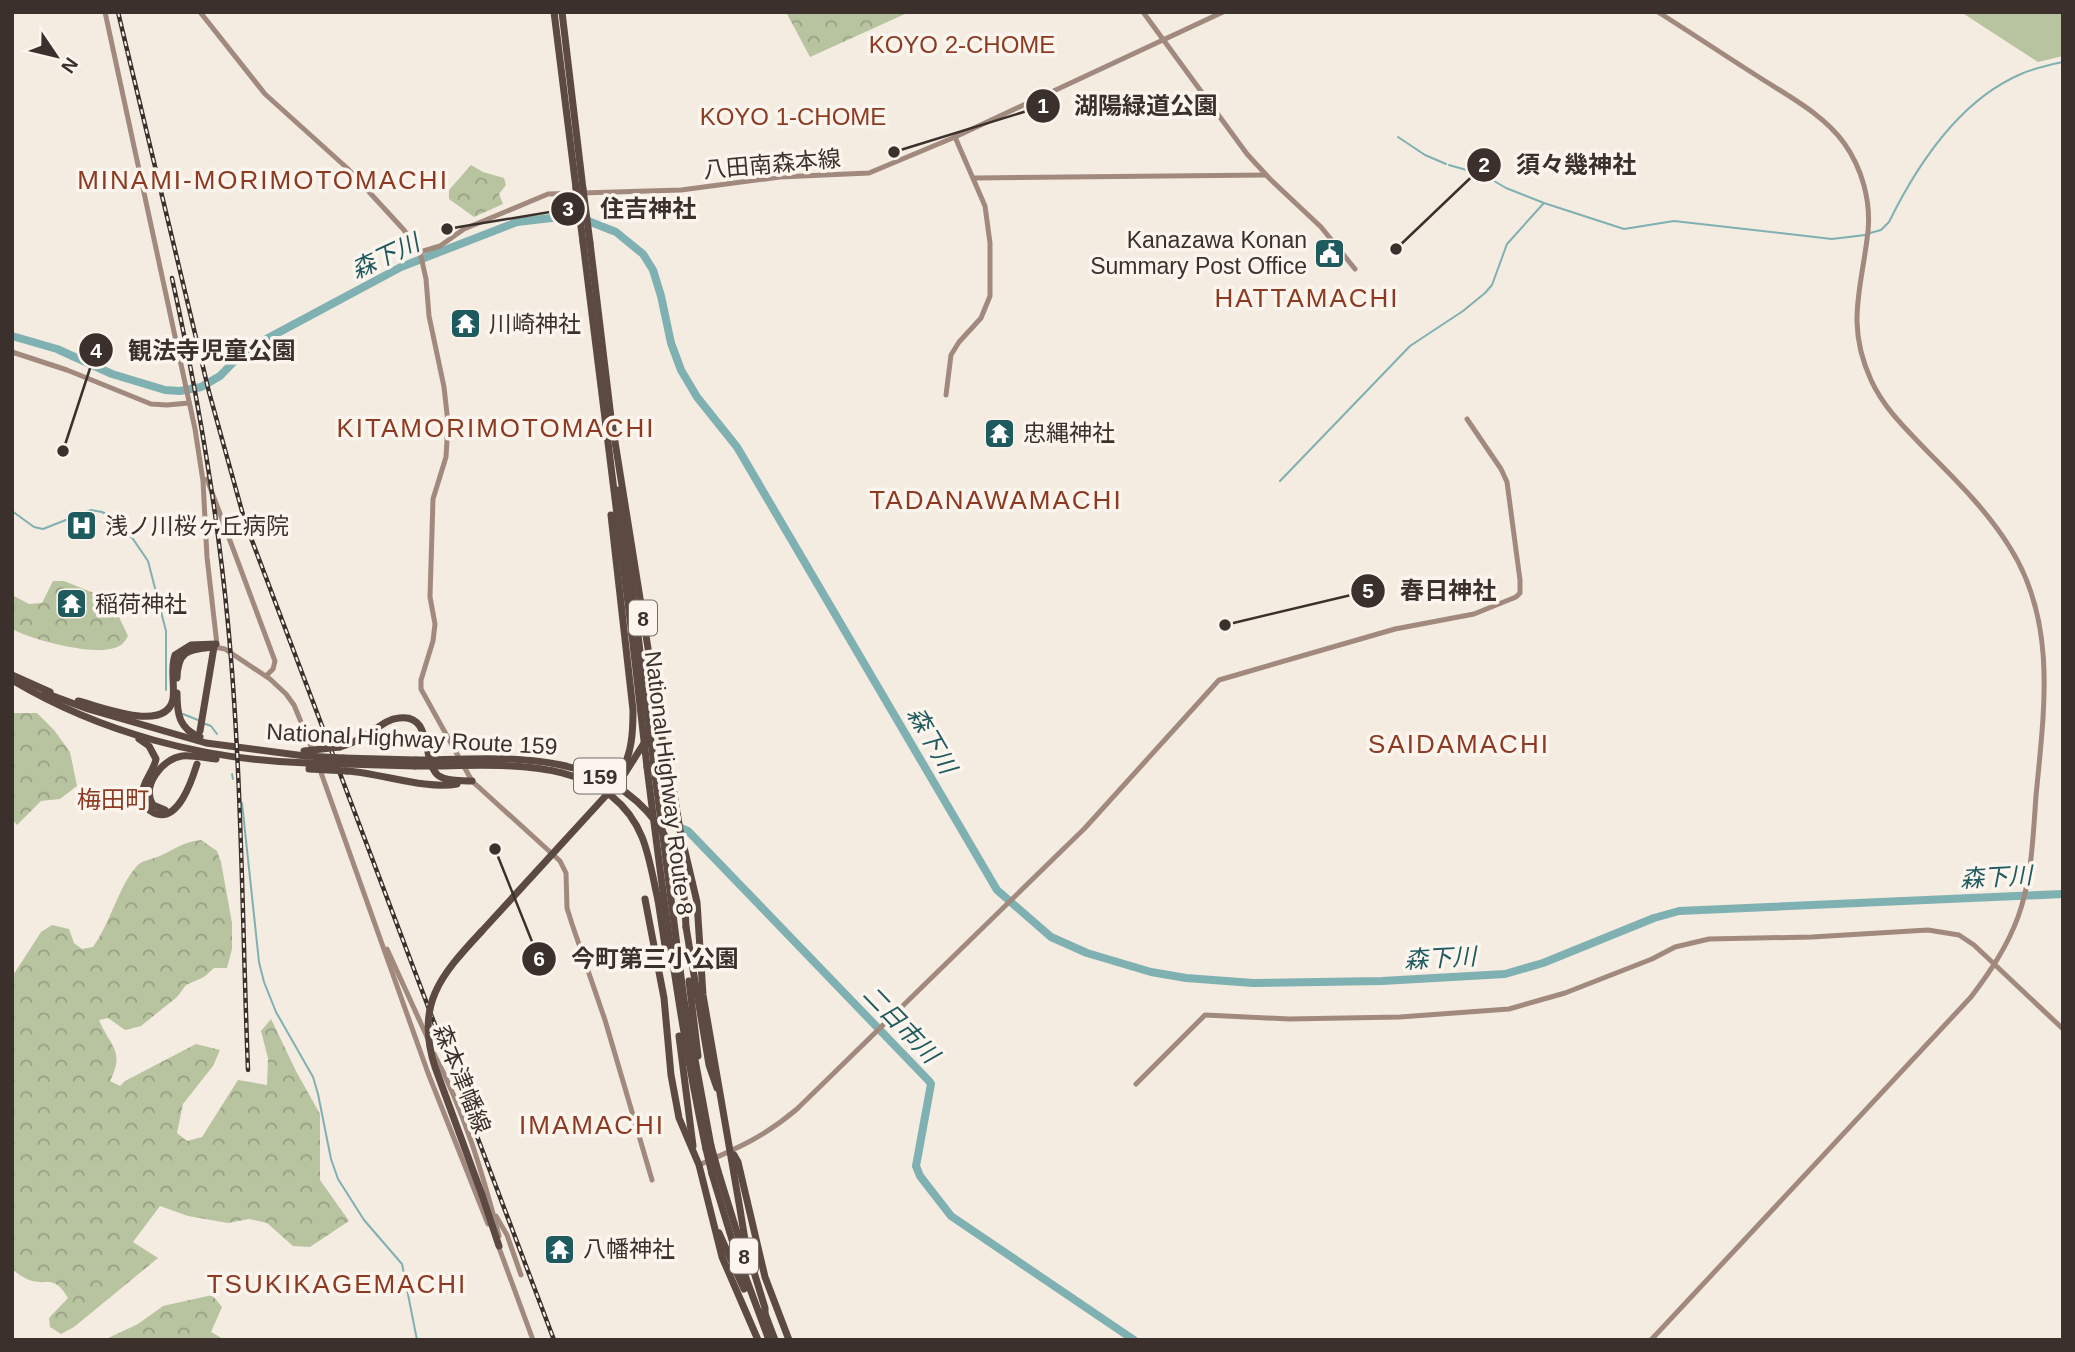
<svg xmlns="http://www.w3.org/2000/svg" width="2075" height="1352" font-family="Arial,'Noto Sans JP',sans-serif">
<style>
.forest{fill:url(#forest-crowns)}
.garden{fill:#b8c4a0}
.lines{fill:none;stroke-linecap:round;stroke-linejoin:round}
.stream{stroke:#7fb0b2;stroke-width:2}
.river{stroke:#7fb0b2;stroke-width:8}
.secondary{stroke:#a18a7d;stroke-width:5}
.highway{stroke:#5c4a42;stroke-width:7}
.rail-casing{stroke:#3b302b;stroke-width:4.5}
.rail{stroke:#fbf5ee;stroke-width:2;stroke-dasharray:5;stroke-linecap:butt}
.highway-bridge{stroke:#5c4a42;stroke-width:7}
.labels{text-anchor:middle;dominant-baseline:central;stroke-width:7;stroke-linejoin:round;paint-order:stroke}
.shield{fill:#fbf5ee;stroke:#756b66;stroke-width:2}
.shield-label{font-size:21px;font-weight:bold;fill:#3b302b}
.street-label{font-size:23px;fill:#3b302b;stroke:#fbf5ee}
.poi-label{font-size:23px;fill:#3b302b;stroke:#fbf5ee;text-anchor:start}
.neighbourhood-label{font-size:24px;fill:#8c3b22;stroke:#fbf5ee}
.water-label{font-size:24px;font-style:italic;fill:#1f5a5e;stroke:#fbf5ee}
.quarter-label{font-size:26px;letter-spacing:2px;fill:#8c3b22;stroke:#fbf5ee}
.leader{fill:none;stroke:#3b302b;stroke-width:2.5}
.callout-dot{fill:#3b302b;stroke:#fbf5ee;stroke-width:2.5}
.mark-label{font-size:21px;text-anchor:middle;font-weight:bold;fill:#fff}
.callout-label{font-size:24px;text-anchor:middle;font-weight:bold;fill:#3b302b;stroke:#fbf5ee;stroke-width:7;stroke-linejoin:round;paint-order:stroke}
</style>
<defs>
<pattern id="forest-crowns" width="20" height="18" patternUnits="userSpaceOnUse" patternTransform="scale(1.75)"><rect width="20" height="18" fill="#b8c4a0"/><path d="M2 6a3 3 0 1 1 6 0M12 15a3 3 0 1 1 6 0" fill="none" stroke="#97a083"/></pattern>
</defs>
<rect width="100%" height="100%" fill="#f4ebe1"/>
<g class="forest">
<path d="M786,12H903L905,14L810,57Z"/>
<path d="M471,165L483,172L504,178L506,185L499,194L503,204L474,217L449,199V190Z"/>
<path d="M53,581H64L111,600L128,636C126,639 124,643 121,645C101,659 32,640 12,629V595L29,604L42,603Z"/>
<path d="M12,713H37L54,730L70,752L77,786L60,799L41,801L17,825L12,819Z"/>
<path d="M201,840L217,851L221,862L232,923V949L227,968H214L204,977L186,985L177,997L141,1026L125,1030L108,1018L99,1020C111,1048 125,1050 110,1081L120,1086L125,1081L196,1044L220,1050L213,1066L183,1104L177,1133L187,1141L202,1137L238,1080L267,1085L268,1058L261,1031L271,1019L297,1073L320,1114V1180L349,1221L310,1247L293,1246L267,1223L249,1219L228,1223L188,1216L160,1206L133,1242L158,1258L74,1327L61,1334L50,1327L49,1318L68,1298C52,1272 48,1288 27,1279C22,1277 17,1273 12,1269V977L41,932L52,925L69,929L74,943L82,949L93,947C110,924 119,885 137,866C142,860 154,859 162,855C177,848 183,842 201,840Z"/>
<path d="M212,1295L222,1307L211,1332L225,1340H104L138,1324L163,1306Z"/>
</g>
<path class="garden" d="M1961,12H2063V56L2038,62Z"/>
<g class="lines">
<g class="stream">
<path d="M1398,137L1425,155L1446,164"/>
<path d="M1449,165L1484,175L1506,188L1544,203L1624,229L1674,221L1832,239L1865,235"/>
<path d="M1870,233L1881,230L1889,222C1917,165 1960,100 2021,74C2034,68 2049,65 2063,62"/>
<path d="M1280,481L1410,346L1463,311L1485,293L1492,285L1507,244L1543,204"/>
<path d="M12,511L34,527L43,529L91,510L102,512L112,517L133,539L148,561L166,631V690"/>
<path d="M183,714L198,720"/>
<path d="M203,723L211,726L217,734"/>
<path d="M232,774L233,779"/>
<path d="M242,803L259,962L264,982L276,1012L313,1077L318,1094L331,1159L338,1179L364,1220L402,1264L417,1340"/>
</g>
<g class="river">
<path d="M12,336L57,349L112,374L165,390L180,391L201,387L220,376L244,351L401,267L517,222L560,217L583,219L616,232L643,254L653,270L661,296L671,343L681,370L697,397L737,447L997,890L1051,937L1087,953L1151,972L1186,978L1253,983L1382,981L1505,974L1543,963L1654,918L1679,911L2063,894"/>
<path d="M674,825L688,831L929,1081L931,1084L916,1166L920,1176L951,1216L1134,1340"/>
</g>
<g class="secondary">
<path d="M105,12L195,429L203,481L207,557L217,645"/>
<path d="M200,12L265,94L347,168L404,230L420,252L426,279L429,316L444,387L448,423L446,457L433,499L430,597L435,624L433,641L421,680V689L472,781L560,861L566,873L567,908L572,924L605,1020L652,1180"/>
<path d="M1143,12L1247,154L1270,179L1321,227L1355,269"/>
<path d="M974,178L1266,175"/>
<path d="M420,252L440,246L464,229L548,194L681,190L780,177L869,173L955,137L1223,12"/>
<path d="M12,352L67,370L151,404L167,405L189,403"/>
<path d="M946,395L951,355L959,342L981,318L990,296V243L985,206L955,137"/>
<path d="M207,479L275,661L273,669L266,676"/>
<path d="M214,647L225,649L270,679L286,694L294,705L313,751"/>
<path d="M319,767L428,1073L488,1224"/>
<path d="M387,949L428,1039"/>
<path d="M434,1054C464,1110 483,1175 499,1236"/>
<path d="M1136,1084L1205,1015L1289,1019L1400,1017L1509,1009L1565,993L1652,959L1675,947L1709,939L1812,937L1928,930L1959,935L1974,945L2063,1029"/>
<path d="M699,1165C738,1148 764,1137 797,1109L1085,828L1219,680L1395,629L1474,614L1516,597L1520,593V580L1507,482L1501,469L1467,419"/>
<path d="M496,1216L507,1235L521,1275"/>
<path d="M498,1245L533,1340"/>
<path d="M1651,1340L1971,997C1990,972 2007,947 2018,917C2032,879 2033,836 2036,796C2044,711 2058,622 2009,546C1987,511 1958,482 1929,453C1908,431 1884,409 1871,380C1845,323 1862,288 1868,231C1871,201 1862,168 1844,143C1824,115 1790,97 1762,79C1727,57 1693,34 1658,12"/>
</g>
<g class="highway">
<path d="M554,12L576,188"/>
<path d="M562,12L583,189"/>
<path d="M583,242L632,635"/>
<path d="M590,243L612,426"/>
<path d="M612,423L655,692"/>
<path d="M619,490L638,635"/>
<path d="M611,515L633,710C633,732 632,753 621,772"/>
<path d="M12,675L50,692"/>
<path d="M177,678C178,649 189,650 214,647L200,731"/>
<path d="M12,680C101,733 204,760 307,763"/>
<path d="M655,688L658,700V727L667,751L680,830L697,902L703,995L740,1209L746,1246L765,1308V1314"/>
<path d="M45,693L88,709L206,743L305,756"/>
<path d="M177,693C177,714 179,729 200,737"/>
<path d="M78,701C100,706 166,734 173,699C175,684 170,669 175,655L191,645L216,644"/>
<path d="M139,739L149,746L156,759C154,771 142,782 142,795C142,803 147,810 154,813C178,824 192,780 197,764"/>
<path d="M340,747C349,744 357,741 365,736C376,730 386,719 399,718C434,713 421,763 439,776C448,782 461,780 472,781"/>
<path d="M343,758L416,760"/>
<path d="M345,764L415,766"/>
<path d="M647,767C663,895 679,1023 706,1149"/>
<path d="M654,767L684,1000L711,1146"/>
<path d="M347,771C380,773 426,790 457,784"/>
<path d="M165,810L153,805C141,786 162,759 182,756C193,755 205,758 216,759"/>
<path d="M645,899L664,998L671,1075L679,1118L699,1165L722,1257L758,1340"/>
<path d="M658,900L665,946"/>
<path d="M686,927L709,1065L717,1088"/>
<path d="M481,932L622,778L646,740L655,714"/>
<path d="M689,981L698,1056"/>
<path d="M679,1036L693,1146"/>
<path d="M734,1155L738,1162L765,1277L789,1340"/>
<path d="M718,1171L749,1271"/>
<path d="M712,1174L733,1243L769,1340"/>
<path d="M482,1195L499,1246"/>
<path d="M719,1233L744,1289"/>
<path d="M764,1311L775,1340"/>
</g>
<defs>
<g id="rail">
<path d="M118,12L209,392L245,522L554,1340"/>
<path d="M172,278C197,392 217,507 228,624C242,772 242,922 248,1070"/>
</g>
</defs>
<use href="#rail" class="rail-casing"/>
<use href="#rail" class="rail"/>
<g class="highway-bridge">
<path d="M576,188L583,242"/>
<path d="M583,189L590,243"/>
<path d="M632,635L647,767"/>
<path d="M638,635L654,767"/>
<path d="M304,751L340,747"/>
<path d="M305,756L343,758"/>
<path d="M416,760C500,759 599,747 655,821C665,834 673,848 678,864C684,884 685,906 686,927"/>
<path d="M307,763L345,764"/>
<path d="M415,766C492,767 606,750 642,837C650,857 653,879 658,900"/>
<path d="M309,769L347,771"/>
<path d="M481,932C440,976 415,1005 435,1067L482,1195"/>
<path d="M711,1146L718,1171"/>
<path d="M706,1149L712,1174"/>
</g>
</g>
<defs>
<symbol id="civic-square" viewBox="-11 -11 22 22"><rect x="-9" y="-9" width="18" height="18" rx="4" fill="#1f5a5e" stroke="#fbf5ee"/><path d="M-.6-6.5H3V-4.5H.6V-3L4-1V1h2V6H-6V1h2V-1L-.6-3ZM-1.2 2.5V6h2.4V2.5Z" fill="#fff"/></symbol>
<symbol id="temple-square" viewBox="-11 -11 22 22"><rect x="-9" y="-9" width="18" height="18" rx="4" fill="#1f5a5e" stroke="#fbf5ee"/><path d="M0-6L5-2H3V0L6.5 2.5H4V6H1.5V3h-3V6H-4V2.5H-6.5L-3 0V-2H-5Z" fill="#fff"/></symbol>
<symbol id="hospital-square" viewBox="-11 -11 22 22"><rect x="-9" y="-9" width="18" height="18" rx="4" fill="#1f5a5e" stroke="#fbf5ee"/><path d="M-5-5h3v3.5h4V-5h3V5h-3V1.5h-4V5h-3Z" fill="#fff"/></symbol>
</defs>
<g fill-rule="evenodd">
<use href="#civic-square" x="1312" y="236" width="35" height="35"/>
<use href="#temple-square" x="448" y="306" width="35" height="35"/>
<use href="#temple-square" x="982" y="416" width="35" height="35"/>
<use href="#hospital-square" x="64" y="508" width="35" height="35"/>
<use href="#temple-square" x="54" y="586" width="35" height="35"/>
<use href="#temple-square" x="542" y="1232" width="35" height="35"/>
</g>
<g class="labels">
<g class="shield">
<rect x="629" y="600.5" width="28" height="35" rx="5"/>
<rect x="574" y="758.5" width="52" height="35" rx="5"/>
<rect x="730" y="1238.5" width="28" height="35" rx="5"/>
</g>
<g class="shield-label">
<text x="643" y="618">8</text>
<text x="600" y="776">159</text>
<text x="744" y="1256">8</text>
</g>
<g class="street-label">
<text transform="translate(772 164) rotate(-5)">八田南森本線</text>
<text transform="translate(412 739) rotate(3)">National Highway Route 159</text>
<text transform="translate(669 783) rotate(83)">National Highway Route 8</text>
<text transform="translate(462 1079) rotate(68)">森本津幡線</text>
</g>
<g class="poi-label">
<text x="1307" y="240" text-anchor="end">Kanazawa Konan<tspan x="1307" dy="26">Summary Post Office</tspan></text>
<text x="489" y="324">川崎神社</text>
<text x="1023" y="433">忠縄神社</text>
<text x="105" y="526">浅ノ川桜ヶ丘病院</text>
<text x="95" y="604">稲荷神社</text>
<text x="583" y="1249">八幡神社</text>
</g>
<g class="neighbourhood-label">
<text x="962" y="44">KOYO 2-CHOME</text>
<text x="793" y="116">KOYO 1-CHOME</text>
<text x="113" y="799">梅田町</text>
</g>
<g class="water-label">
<text transform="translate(385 256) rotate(-25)">森下川</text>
<text transform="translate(932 740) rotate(60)">森下川</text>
<text transform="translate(1996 877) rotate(-3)">森下川</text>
<text transform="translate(1440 958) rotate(-3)">森下川</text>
<text transform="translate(901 1024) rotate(46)">二日市川</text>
</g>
<g class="quarter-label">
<text x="263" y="180">MINAMI-MORIMOTOMACHI</text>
<text x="1307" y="298">HATTAMACHI</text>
<text x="496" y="428">KITAMORIMOTOMACHI</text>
<text x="996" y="500">TADANAWAMACHI</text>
<text x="1459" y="744">SAIDAMACHI</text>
<text x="592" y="1125">IMAMACHI</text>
<text x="337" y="1284">TSUKIKAGEMACHI</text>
</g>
</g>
<path class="leader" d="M894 152L1043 106M1396 249L1484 165M447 229L568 209M63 451L96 350M1225 625L1368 591M495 849L539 959"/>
<g class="callout-dot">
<circle cx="894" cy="152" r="7"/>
<circle cx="1396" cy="249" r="7"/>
<circle cx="447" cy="229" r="7"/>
<circle cx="63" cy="451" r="7"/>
<circle cx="1225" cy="625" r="7"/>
<circle cx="495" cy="849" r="7"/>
<circle cx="1043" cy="106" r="18"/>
<circle cx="1484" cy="165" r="18"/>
<circle cx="568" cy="209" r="18"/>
<circle cx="96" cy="350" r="18"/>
<circle cx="1368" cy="591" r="18"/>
<circle cx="539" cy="959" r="18"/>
</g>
<g class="mark-label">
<text x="1043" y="113">1</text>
<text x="1484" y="172">2</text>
<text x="568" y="216">3</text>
<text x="96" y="358">4</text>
<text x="1368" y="598">5</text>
<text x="539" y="966">6</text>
</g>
<g class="callout-label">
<text x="1146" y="114">湖陽緑道公園</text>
<text x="1576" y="173">須々幾神社</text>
<text x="648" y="217">住吉神社</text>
<text x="212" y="359">観法寺児童公園</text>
<text x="1448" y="599">春日神社</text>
<text x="655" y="967">今町第三小公園</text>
</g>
<rect width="2075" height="1352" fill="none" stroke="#3b302b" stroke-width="28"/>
<g transform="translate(56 56) rotate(125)" stroke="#fbf5ee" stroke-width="5" paint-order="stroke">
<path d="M0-5L12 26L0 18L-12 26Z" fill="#3b302b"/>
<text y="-10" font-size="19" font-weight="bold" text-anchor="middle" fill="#3b302b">N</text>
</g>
</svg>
